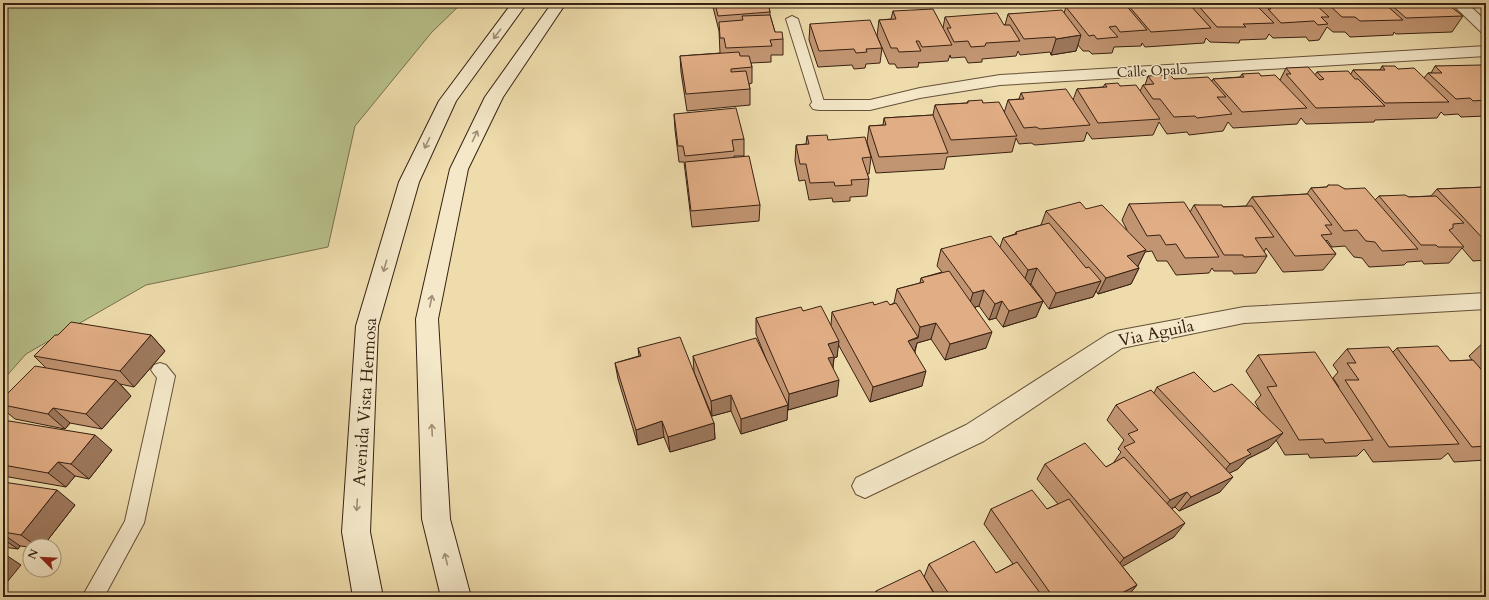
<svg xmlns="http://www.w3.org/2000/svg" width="1489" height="600" font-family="Cardo,serif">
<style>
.green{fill:#b7c08a;stroke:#78704e}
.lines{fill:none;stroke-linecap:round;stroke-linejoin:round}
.lane-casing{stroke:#665038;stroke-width:2}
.street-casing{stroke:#665038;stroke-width:2}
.secondary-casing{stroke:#382112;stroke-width:2}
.lane{fill:#f4e8c9;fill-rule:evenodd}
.street{fill:#f4e8c9;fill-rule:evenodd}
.secondary{fill:#f4e8c9;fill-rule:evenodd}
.wall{fill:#c29572;stroke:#382112}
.shaded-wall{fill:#9e795d;stroke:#382112}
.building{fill:#e1ad85;stroke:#382112}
.oneway{stroke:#9f8e77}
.labels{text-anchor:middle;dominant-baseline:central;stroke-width:3.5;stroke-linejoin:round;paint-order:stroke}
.far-street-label{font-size:14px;fill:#382112;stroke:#f4e8c9}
.street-label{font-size:17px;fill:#382112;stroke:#f4e8c9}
</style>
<rect width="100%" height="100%" fill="#eedcac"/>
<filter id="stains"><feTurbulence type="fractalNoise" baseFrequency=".005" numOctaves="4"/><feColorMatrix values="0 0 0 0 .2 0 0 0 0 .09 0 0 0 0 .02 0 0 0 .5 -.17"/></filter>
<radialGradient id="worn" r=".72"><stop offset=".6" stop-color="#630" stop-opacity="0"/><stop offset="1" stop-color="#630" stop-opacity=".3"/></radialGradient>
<path class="green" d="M3,3H462L432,32L355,126L328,247L146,285L26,354L3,380Z"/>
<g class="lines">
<defs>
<g id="lane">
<path d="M792,16L798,19L825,105L823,108H815L813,105L786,19Z"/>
<path d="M160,363L166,365L175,376L144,523L104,597H82L125,521L157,378L151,370L154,365Z"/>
</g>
<g id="street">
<path d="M1451,3H1467L1486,21V34L1481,32Z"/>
<path d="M1486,46V56L1000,85L920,98L870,110H819L813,109L810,105L813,101L819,100H870L920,88L1000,75Z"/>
<path d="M1486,293V309L1244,323L1122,348L984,441L865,498L856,494L852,486L856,478L966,425L1108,334L1116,331L1244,307Z"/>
</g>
<g id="secondary">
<path d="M512,3H527L456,101L419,182L378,326L370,532L383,597H353L342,532L356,326L399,182L439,101Z"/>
<path d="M552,3H566L503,97L468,169L438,319L450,519L471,597H441L422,519L416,319L450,169L485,97Z"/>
</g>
</defs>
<use href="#lane" class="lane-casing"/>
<use href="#street" class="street-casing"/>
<use href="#secondary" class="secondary-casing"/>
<use href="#lane" class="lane"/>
<use href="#street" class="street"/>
<use href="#secondary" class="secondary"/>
</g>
<g class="wall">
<path d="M712,3H768L770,12V15L775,32L783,39V55H771V62L751,63L752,67V83L749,84L750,89V105L687,111L681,72L680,56L720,53L719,31Z"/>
<path d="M1193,3H1254L1257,5L1258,3H1446L1463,16L1452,32L1396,34L1394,32L1393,35L1350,37L1345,32H1333L1327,27L1319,40L1309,41L1306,37L1273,38L1269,34L1266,39L1240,40L1239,43L1210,42L1206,38L1204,43L1145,47L1142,43L1141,46L1114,47L1112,53L1092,54L1089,51H1083L1078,45L1076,51L1051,55L1050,52L1020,55L1018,51L1016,56L982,59V62L968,63L965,57L951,58L950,55L948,61L919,63V62L918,67L897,68L895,64H889L877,36L879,20L891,19L893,11L943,28L945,17L1004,25H1005L1008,14L1064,13L1066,7H1127L1128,5L1192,7Z"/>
<path d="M810,24L882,48L880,63L866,64L865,68L854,69L852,65L818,67L809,40Z"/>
<path d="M1382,66L1398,69L1424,78L1428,73H1431L1435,66L1486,69V116L1461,117L1458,114L1444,115L1441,112L1437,118L1375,120L1374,122L1306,124L1301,118L1297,124L1233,128L1228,122L1223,131L1189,135L1187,132L1167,134L1159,122L1153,135L1092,139L1087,132L1084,141L1035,145L1031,143L1019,144L1016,138L1012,152L947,157L944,169L876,173L867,142L869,126L883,125L884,118L933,115L935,105L967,103L968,101L983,103L1004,113L1008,100L1019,99L1021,93L1073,100L1077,89L1103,87L1105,84L1120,86L1140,91L1143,85H1145L1148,76L1174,79L1212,81L1213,79L1240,77L1242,74L1261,76L1280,80L1286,68L1315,75L1317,72L1351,74L1353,70H1380Z"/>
<path d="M674,114L744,139V156H734V158L760,205L759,221L692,227L684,162H679L675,130Z"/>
<path d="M807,136L828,140L871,157L869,174H867L869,179L867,196L850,197V201L833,202L832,198L809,200L805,180L799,181L795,161L796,145L806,144Z"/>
<path d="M1328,185L1345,189L1375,200L1379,196L1409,197L1431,196L1437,189L1486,187V260L1473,261L1462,248L1449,263L1424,264L1422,261L1407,262L1404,265L1369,267L1362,258L1354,257L1345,246L1332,247L1327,240L1326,241L1336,254L1323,270L1283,272L1266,248L1264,252L1267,256L1256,273L1234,274L1232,271H1214L1212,268L1209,273L1176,275L1167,261H1157L1152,251L1145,252L1138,266L1139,268L1131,284L1098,294L1096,291L1093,297L1049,309L1031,284L1030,285L1043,301L1036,317L1003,327L996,318L989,320L979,306L975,307L986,348L945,360L931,339L917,343L915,352L922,386L870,402L838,344L837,357L834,358L833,367L837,396L788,410L787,408V420L741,434L731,411L712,416L694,372L693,356L769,366L756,334V318L803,311L831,325L832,312L874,305H890L894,303L897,289L920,283L921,278L942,272L937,266L941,249L1000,247L1003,238L1015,234L1016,232L1041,225L1046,211L1086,209L1127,230L1122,220L1129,204L1190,212L1194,205L1223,207L1246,206L1252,197L1307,194L1311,188L1327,187Z"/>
<path d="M58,335H151L165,351L134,387L120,384L131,396L102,429L70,423L65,429L15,419L3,409V398L46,368L34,356Z"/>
<path d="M1486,340V460L1454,462L1448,453L1441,459L1373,462L1364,449L1357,456L1310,458L1308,454L1285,455L1276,440L1269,448L1247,459L1238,469L1229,473L1220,492L1179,511L1175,507L1172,508L1174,537L1122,566L1137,585L1127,597H937L924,577L929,564L996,573L1013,564L984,524L991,509H1047L1058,504L1037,479L1045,464L1106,467L1115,462H1114L1121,452L1118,449L1124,440L1107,420L1116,405L1154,393L1157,387L1214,392L1260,411L1255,402L1261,395L1246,371L1258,355L1338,388L1339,387L1333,378L1338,372L1333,365L1347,349L1393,352L1397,348L1450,361L1472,360L1469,356Z"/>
<path d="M638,348L714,423L715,439L670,452L664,437L638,445L618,379L615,363L639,356Z"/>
<path d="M3,420L112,450L89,479L75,476L66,487L3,476Z"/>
<path d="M3,482L75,505L43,546H30V547L20,546L18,549L3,547Z"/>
<path d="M876,591L879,597H874Z"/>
</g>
<g class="shaded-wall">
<path d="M1081,35L1076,51L1051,55L1056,39Z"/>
<path d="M1146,250L1138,266L1119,272L1127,256Z"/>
<path d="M1037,268L1031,284L1022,287L1028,270Z"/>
<path d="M1139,268L1131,284L1098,294L1106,278Z"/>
<path d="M1101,281L1093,297L1049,309L1056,293Z"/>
<path d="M984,290L979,306L968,309L973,293Z"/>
<path d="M1002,301L996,318L989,320L995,304Z"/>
<path d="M1043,301L1036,317L1003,327L1009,311Z"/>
<path d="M936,323L931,339L917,343L914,353L908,341L918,338L920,327Z"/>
<path d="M992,332L986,348L945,360L950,344Z"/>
<path d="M151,335L165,351L134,387L120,371Z"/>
<path d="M839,341L837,357L834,358L832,373L826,374L828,344Z"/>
<path d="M926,371L922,386L870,402L873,387Z"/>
<path d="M116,380L131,396L102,429L86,414Z"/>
<path d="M839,380L837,396L788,410L789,394Z"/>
<path d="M731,395V411L712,416L711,401Z"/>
<path d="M788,405L787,420L741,434V419Z"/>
<path d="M53,408L70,423L65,429L48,414Z"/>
<path d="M662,421L664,437L638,445L636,430Z"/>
<path d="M714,423L715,439L670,452L668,437Z"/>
<path d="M1283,433L1269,448L1247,459L1238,469L1218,479L1230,464L1247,450Z"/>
<path d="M95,435L112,450L89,479L71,464Z"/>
<path d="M58,462L75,476L66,487L48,473Z"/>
<path d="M1233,477L1220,492L1179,511L1191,497Z"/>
<path d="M57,490L75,505L43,546H36L21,535Z"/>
<path d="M1187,492L1175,507L1159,514L1170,500Z"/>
<path d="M1185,523L1174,537L1113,572L1124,558Z"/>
<path d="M3,534L20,546L18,549L3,539Z"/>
<path d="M3,553L21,565L3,587Z"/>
<path d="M1137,585L1127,597H1114Z"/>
</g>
<g class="building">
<path d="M715,3H768L770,12L718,16Z"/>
<path d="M1118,3H1124L1147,30L1120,32L1116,26L1109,27L1118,37L1097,39L1094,35L1089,36L1066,7Z"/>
<path d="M1162,3H1188L1211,28L1151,32L1128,5Z"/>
<path d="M1196,3H1254L1274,23L1243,24L1246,27H1217Z"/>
<path d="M1265,3H1314L1329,17H1321L1328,24L1318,25L1314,21L1281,23L1268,9H1271Z"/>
<path d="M1327,3H1384L1403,20L1360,21L1355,17H1342Z"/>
<path d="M1389,3H1446L1463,16L1406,18Z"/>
<path d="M933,9L952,45L922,47L919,41H916L921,51L899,52L897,48H891L879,20L896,19L893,11Z"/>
<path d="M1062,10L1081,35L1056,39L1055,37L1024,39L1008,14Z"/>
<path d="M997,13L1004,25H1010L1020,41L986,43L985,46L971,47L968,41L954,42L947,28H951L945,17Z"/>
<path d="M770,15L775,32H782L783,39L770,40L772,46L726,48L724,38H720L719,22L743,20L742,16Z"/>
<path d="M870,20L882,48L866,49L867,52L856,53L854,49L819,51L810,24Z"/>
<path d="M739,52L740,56H749L752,67L731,69V72L746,71L750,89L686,94L680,56Z"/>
<path d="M1481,65L1486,69V100L1473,101L1470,98L1456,99L1428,73H1442L1435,66Z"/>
<path d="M1382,66H1395L1398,69L1414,68L1449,102L1385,103L1353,70H1385Z"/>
<path d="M1308,67L1320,80L1324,79L1317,72L1348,71L1355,79H1358L1385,106L1316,108L1286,74H1291L1286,68Z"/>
<path d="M1259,73L1261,76L1275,75L1307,108L1242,112L1213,79L1244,77L1242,74Z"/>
<path d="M1170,75L1174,79L1208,77L1226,97H1217L1232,114L1197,118L1195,116L1174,117L1160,99H1153L1143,85L1154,84L1148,76Z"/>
<path d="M1118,83L1120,86L1136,85L1160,119L1098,123L1077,89L1107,87L1105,84Z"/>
<path d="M1066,89L1090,125L1040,129L1036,127L1024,128L1008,100L1024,99L1021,93Z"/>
<path d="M982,100L983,103L999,102L1017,136L951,140L935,105L968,103V101Z"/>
<path d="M736,108L744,139L732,140L734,151L685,156L683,146H678L674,114Z"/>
<path d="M933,115L948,153L879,157L869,126L886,125L884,118Z"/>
<path d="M827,135L828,140L865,137L871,157L862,158L869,179L851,180L852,185L835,186L834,182L810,183L806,164H800L796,145L809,144L807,136Z"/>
<path d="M749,156L760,205L691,211L685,162Z"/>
<path d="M1328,185H1338L1345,189L1365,188L1418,249L1382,251L1375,242L1366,241L1357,230L1344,231L1311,188L1327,187Z"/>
<path d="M1486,187V242L1437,189Z"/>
<path d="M1308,194L1332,225H1325L1332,234L1321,235L1336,254L1295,256L1252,197Z"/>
<path d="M1405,195L1409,197L1436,196L1464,223L1453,224V228L1449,230L1464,247H1438L1436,245H1421L1379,196Z"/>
<path d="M1080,202L1086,209L1102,205L1146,250L1127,256L1139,268L1106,278L1046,211Z"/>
<path d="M1184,202L1219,257L1185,258L1176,244L1166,245L1160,235L1147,236L1129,204Z"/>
<path d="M1194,205H1222L1223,207L1252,206L1274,237L1255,238L1267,256L1244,257L1243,255H1224Z"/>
<path d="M1049,223L1086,268L1089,267L1101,281L1056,293L1037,268L1028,270L1003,238L1017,234L1016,232Z"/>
<path d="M991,236L1043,301L1009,311L1002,301L995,304L984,290L973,293L941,249Z"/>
<path d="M949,271L992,332L950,344L936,323L920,327L897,289L924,282L921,278Z"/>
<path d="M887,301L890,305L896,303L918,337L908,341L926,371L873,387L832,312L873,302L874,305Z"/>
<path d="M821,306L839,341L828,344L834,357L828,358L839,380L789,394L756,318L801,307L803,311Z"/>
<path d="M71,322L151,335L120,371L34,356L55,335H58Z"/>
<path d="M680,337L714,423L668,437L662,421L636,430L615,363L641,356L638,348Z"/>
<path d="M756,338L788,405L741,419L731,395L711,401L693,356Z"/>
<path d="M1438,346L1450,361L1473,360L1486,375V446L1472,447L1397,348Z"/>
<path d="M1389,347L1459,444L1389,447L1345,380H1359L1347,363H1356L1347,349Z"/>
<path d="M1315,352L1373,440L1325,443L1323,439L1299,440L1267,387L1277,386L1258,355Z"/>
<path d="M35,366L116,380L86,414L53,408L48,414L3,405V398Z"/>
<path d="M1194,372L1214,392L1232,384L1283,433L1247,450L1251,454L1230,464L1157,387Z"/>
<path d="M1151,390L1233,477L1191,497L1187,492L1170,500L1124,447L1135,442L1128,434L1138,430L1116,405Z"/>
<path d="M3,420L95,435L71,464L58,462L48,473L3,465Z"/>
<path d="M1085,443L1106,467L1124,457L1185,523L1124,558L1045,464Z"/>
<path d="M3,482L57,490L21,535L3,532Z"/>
<path d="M1032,490L1047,509L1069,499L1137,585L1114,597H1053L991,509Z"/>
<path d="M974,541L996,573L1017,562L1043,597H951L929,564Z"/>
<path d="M920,570L936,597H879L876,591Z"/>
</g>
<defs><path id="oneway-shaft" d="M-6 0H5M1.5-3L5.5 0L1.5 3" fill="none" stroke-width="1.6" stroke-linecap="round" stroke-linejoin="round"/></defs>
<g class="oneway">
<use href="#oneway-shaft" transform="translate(497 34) rotate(127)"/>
<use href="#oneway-shaft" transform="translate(475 136) rotate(-65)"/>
<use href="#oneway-shaft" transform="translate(427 143) rotate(116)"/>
<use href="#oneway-shaft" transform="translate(385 266) rotate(106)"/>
<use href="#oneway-shaft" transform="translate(431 301) rotate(-78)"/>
<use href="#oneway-shaft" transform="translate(432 430) rotate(-93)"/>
<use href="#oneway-shaft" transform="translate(357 505) rotate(93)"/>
<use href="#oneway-shaft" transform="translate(446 559) rotate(-104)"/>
</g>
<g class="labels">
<g class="far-street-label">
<text transform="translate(1152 71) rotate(-3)">Calle Opalo</text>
</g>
<g class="street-label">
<text transform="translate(1156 333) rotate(-12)">Via Aguila</text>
<text transform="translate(365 402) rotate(-86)">Avenida Vista Hermosa</text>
</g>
</g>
<rect width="1489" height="600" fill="none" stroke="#eedcac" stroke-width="16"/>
<rect x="4" y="4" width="1481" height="592" fill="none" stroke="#382112" stroke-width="2"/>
<rect x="8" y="8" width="1473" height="584" fill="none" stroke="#382112"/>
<g transform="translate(42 558) rotate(294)"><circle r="19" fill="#f4e8c9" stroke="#a99880"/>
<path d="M0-3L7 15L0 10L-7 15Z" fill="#8f2418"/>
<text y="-6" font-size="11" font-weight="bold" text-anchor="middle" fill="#382112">N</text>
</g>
<rect width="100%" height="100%" filter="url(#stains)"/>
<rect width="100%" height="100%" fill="url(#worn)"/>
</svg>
